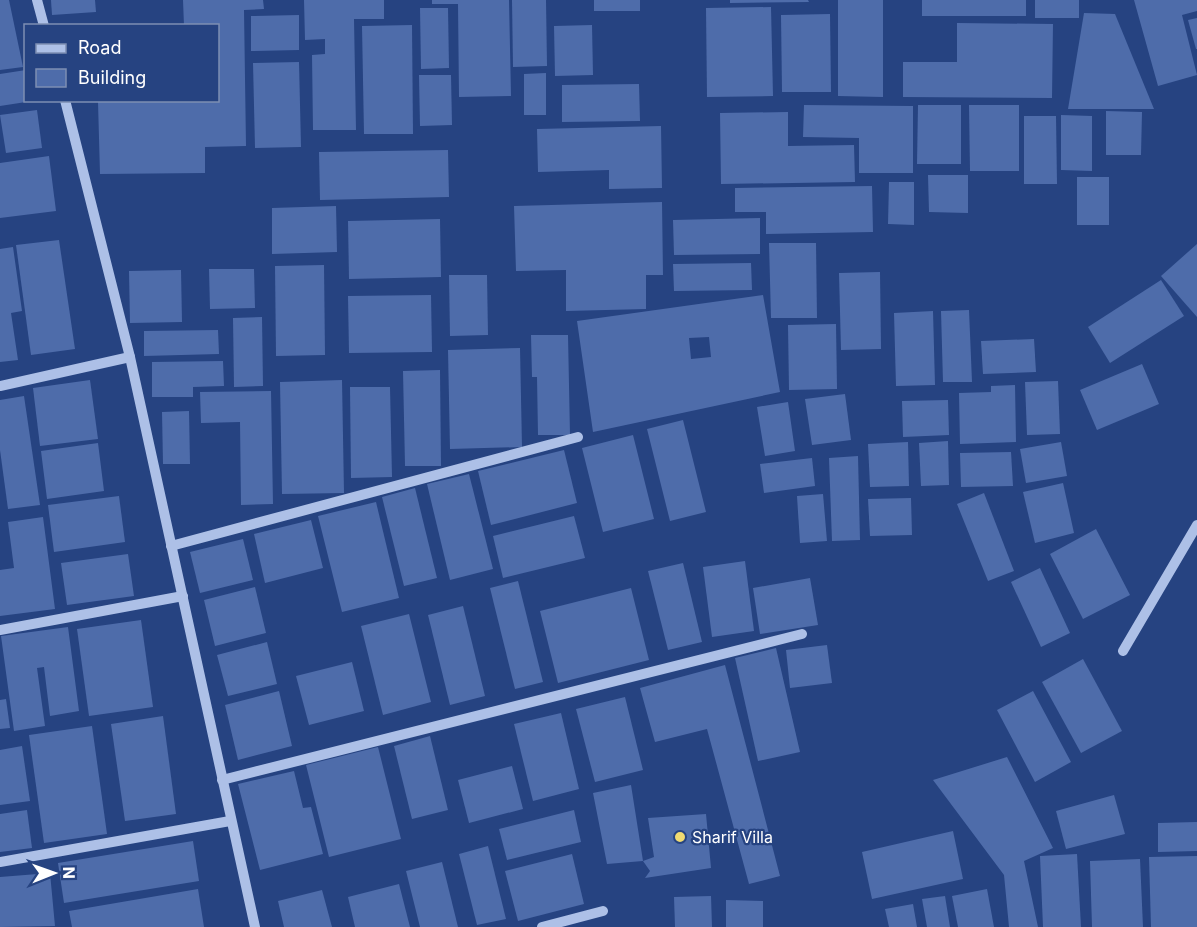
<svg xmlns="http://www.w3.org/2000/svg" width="1197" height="927" font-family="Inter,sans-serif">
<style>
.building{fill:#4e6caa;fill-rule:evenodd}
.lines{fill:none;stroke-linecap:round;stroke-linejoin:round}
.minor{stroke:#adc0e7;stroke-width:10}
.poi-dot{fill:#f0da72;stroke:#264381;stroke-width:2}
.labels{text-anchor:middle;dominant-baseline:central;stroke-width:4.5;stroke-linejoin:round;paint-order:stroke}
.poi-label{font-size:16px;fill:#fff;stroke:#264381;text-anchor:start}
</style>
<rect width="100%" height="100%" fill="#264381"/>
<g class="building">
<path d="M0,0H9L23,67L0,70Z"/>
<path d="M51,0H95L96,12L52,15Z"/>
<path d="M183,0H263L264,9L244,10L246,146L205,147V173L100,174L98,102L218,100V26H184Z"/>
<path d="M304,0H384V19H354L356,130H313L312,55L325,54V39L305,40Z"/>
<path d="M432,0H509L511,96L459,97L458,4H432Z"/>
<path d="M512,0H546L547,66L513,67Z"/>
<rect x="594" y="0" width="46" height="11"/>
<path d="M730,0H808L809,2L730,3Z"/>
<path d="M838,0H883V97L838,96Z"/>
<rect x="922" y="0" width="104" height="16"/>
<rect x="1035" y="0" width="44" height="18"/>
<path d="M1134,0H1197V11L1182,15L1197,75L1158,86Z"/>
<path d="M771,7L773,96L707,97L706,8Z"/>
<path d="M420,8H448L449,68L421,69Z"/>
<path d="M1084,13L1115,14L1154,109H1068Z"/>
<path d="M830,14L831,92H782L781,15Z"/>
<path d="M299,15V50L251,51V16Z"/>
<path d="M1197,18V49H1196L1188,20Z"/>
<path d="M957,23L1053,24L1052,98L903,97V62H957Z"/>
<path d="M412,25L413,134H364L362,26Z"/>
<path d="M592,25L593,75L555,76L554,26Z"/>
<path d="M299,62L301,147L255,148L253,63Z"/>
<path d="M26,70V102L0,106V74Z"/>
<path d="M546,73V115H524V74Z"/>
<path d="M419,75H451L452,125L420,126Z"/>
<path d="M639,84L640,121L562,122V85Z"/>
<path d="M804,105L913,106V173H859V138L803,137Z"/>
<path d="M918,105H961V164H917Z"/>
<path d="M969,105H1019V171H970Z"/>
<path d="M37,110L42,148L6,153L0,115Z"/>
<path d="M1106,111L1142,112L1141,155H1106Z"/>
<path d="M788,112V146L854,145L855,182L721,184L720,113Z"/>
<path d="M1061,115L1092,116V171L1061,170Z"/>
<path d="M1024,116H1056L1057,184H1024Z"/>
<path d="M661,126L662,188L609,189V170L538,172L537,129Z"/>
<path d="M448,150L449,197L320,200L319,152Z"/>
<path d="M49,156L56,211L0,218V163Z"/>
<path d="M928,175H968V213L929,212Z"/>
<rect x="1077" y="177" width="32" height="48"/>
<path d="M889,182H914V225L888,224Z"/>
<path d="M872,186L873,232L766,234V212H735V188Z"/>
<path d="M662,202L663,275H646V309L566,311V270L516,271L514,206Z"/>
<path d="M336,206L337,252L272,254V208Z"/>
<path d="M760,218V254L674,255L673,220Z"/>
<path d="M440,219L441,277L349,279L348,221Z"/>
<path d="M59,240L75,349L31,355L16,245Z"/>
<path d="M769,243H816L817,318H771Z"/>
<path d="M1197,244V317L1161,276Z"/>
<path d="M13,247L22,311L11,313L18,360L0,362V249Z"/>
<path d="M751,263L752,290L674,291L673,264Z"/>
<path d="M324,265L325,355L276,356L275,266Z"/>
<path d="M209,269H254L255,308L210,309Z"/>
<path d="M181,270L182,322L130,323L129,271Z"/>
<path d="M880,272L881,349L841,350L839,273Z"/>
<path d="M449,275H487L488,335L450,336Z"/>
<path d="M1161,280L1184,316L1110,363L1088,327Z"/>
<path d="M431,295L432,352L349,353L348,296Z"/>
<path d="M763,295L780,392L593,432L577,321ZM709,337L711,357L691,359L689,338Z"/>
<path d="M969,310L972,382H943L941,311Z"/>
<path d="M933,311L935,385L896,386L894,313Z"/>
<path d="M262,317L263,386L234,387L233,318Z"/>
<path d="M836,324L837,389L789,390L788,325Z"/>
<path d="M218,330L219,354L144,356V331Z"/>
<path d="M531,335H568L570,435H538L537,377H532Z"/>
<path d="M1034,339L1036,372L983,374L981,341Z"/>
<path d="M520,348L522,447L450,449L448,350Z"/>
<path d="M223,361L224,386L193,387V397H152V362Z"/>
<path d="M1142,364L1159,404L1097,430L1080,390Z"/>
<path d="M440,370L441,466H405L403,371Z"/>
<path d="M90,380L98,439L40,446L33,388Z"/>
<path d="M342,380L344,493L282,494L280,382Z"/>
<path d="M1058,381L1060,434L1027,435L1025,382Z"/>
<path d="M1015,385L1016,442L960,444L959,393L991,392V386Z"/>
<path d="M350,387H390L392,477L351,478Z"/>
<path d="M271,391L273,504L241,505L240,422L201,423L200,392Z"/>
<path d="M845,394L851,440L812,445L805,399Z"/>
<path d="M24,396L40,505L8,509L0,450V400Z"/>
<path d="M948,400L949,435L903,437L902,401Z"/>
<path d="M788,402L795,451L765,456L757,407Z"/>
<path d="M189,411L190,464H163L162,412Z"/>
<path d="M683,420L706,512L670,521L647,429Z"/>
<path d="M633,435L654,519L603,532L582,448Z"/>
<path d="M948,441L949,485L921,486L919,443Z"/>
<path d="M908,442L909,486L870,487L868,444Z"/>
<path d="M1061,442L1067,476L1026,483L1020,449Z"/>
<path d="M98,443L104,491L47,499L41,451Z"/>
<path d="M564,450L577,503L491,525L478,471Z"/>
<path d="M1011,452L1013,486L961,487L960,453Z"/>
<path d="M858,456L860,540L832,541L829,458Z"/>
<path d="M812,458L815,486L764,493L760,464Z"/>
<path d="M469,474L493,569L450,580L427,484Z"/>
<path d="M1063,483L1074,533L1035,543L1023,492Z"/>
<path d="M415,488L437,578L404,586L382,497Z"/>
<path d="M984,493L1014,571L988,581L957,504Z"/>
<path d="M823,494L827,541L800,543L797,496Z"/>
<path d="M119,496L125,542L54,552L48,505Z"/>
<path d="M911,498L912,535L870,536L868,499Z"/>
<path d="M376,502L399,598L342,612L318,516Z"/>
<path d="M574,516L585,558L503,578L493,536Z"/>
<path d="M43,517L55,609L0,616V570L14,568L8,522Z"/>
<path d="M311,520L323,568L265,583L254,534Z"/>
<path d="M1096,529L1130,595L1083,619L1050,554Z"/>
<path d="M243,539L253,580L200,593L190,552Z"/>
<path d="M128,554L134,596L67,605L61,563Z"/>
<path d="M745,561L754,631L712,637L703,567Z"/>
<path d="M683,563L702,642L668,650L648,571Z"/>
<path d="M1040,568L1070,633L1041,647L1011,582Z"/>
<path d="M810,578L818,625L760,634L753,588Z"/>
<path d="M518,581L543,682L515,689L490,588Z"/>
<path d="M255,587L266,633L215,646L204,600Z"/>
<path d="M631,588L649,660L558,683L540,611Z"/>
<path d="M463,606L485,696L450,705L428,615Z"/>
<path d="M409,614L431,702L383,715L361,626Z"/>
<path d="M141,620L153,707L89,716L77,629Z"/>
<path d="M68,627L79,711L50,716L44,667L37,668L45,726L14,731L1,636Z"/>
<path d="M267,642L277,684L228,696L217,655Z"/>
<path d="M827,645L832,683L790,688L786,650Z"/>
<path d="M776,648L800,752L758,761L735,658Z"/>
<path d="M1083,659L1122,731L1081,753L1042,682Z"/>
<path d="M352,662L364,711L309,725L296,676Z"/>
<path d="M725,665L780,876L749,884L707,729L655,742L640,688Z"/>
<path d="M279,691L292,746L238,760L225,705Z"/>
<path d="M1033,691L1071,762L1035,782L997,710Z"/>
<path d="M625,697L643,770L595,782L576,709Z"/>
<path d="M6,699L10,728L0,729V700Z"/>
<path d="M561,713L579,789L533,801L514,724Z"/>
<path d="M163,716L176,814L125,821L111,724Z"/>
<path d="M92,726L107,834L44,843L29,735Z"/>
<path d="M430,736L448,810L412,819L394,746Z"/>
<path d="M22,746L30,801L0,805V750Z"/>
<path d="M378,747L401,839L329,857L306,765Z"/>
<path d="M1007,757L1053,848L1024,861L1038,927H1009L1004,875L933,780Z"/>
<path d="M512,766L523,809L469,823L458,780Z"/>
<path d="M294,771L303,808L311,807L323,854L260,870L238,784Z"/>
<path d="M631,785L643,861L654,857L648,818L706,814L711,868L645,878L650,871L643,861L607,864L593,793Z"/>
<path d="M1114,795L1125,834L1066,849L1056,811Z"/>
<path d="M27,810L32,848L0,852V814Z"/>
<path d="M574,810L581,842L507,860L499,829Z"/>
<path d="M1197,822V851L1158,852V823Z"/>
<path d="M953,831L963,879L872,899L862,852Z"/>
<path d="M193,841L199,881L64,903L58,863Z"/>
<path d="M488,846L506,919L477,925L459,854Z"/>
<path d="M572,854L584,904L518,921L505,871Z"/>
<path d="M1077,854L1081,927H1043L1040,856Z"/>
<path d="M1197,856V927H1151L1149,857Z"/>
<path d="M1140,859L1143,927H1092L1090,861Z"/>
<path d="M442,862L458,927H420L406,871Z"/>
<path d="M50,873L55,926L0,927V877Z"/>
<path d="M399,884L410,927H355L348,897Z"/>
<path d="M198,889L204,927H72L69,911Z"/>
<path d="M987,889L994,927H958L952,896Z"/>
<path d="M322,890L332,927H284L278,901Z"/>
<path d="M711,896L712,927H675L674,897Z"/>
<path d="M945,896L950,927H927L922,899Z"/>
<path d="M726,900L763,901V927H726Z"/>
<path d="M913,904L917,927H889L885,909Z"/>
</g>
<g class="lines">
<g class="minor">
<path d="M37,0L44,26"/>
<path d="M65,100L130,357L255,927"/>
<path d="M0,386L130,357"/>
<path d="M171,546L578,437"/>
<path d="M0,630L183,596"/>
<path d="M1123,651L1197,525"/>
<path d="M222,780L802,634"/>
<path d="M0,862L230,821"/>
<path d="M542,927L603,911"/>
</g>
</g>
<circle class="poi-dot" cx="680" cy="837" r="6"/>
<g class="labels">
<g class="poi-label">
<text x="692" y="837">Sharif Villa</text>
</g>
</g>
<rect x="24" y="24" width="195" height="78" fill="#264381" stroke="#7d8eb3" stroke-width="1.5"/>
<rect x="36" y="44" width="30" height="9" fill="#adc0e7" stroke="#7d8eb3" stroke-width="1.5"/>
<text x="78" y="54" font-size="18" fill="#ffffff">Road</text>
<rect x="36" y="69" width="30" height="18" fill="#4e6caa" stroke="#7d8eb3" stroke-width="1.5"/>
<text x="78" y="84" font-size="18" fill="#ffffff">Building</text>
<g transform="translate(54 873) rotate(89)" stroke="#264381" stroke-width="4.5" paint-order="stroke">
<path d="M0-4.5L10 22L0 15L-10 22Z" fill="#ffffff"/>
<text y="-9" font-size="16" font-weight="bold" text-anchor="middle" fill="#ffffff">N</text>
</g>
</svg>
